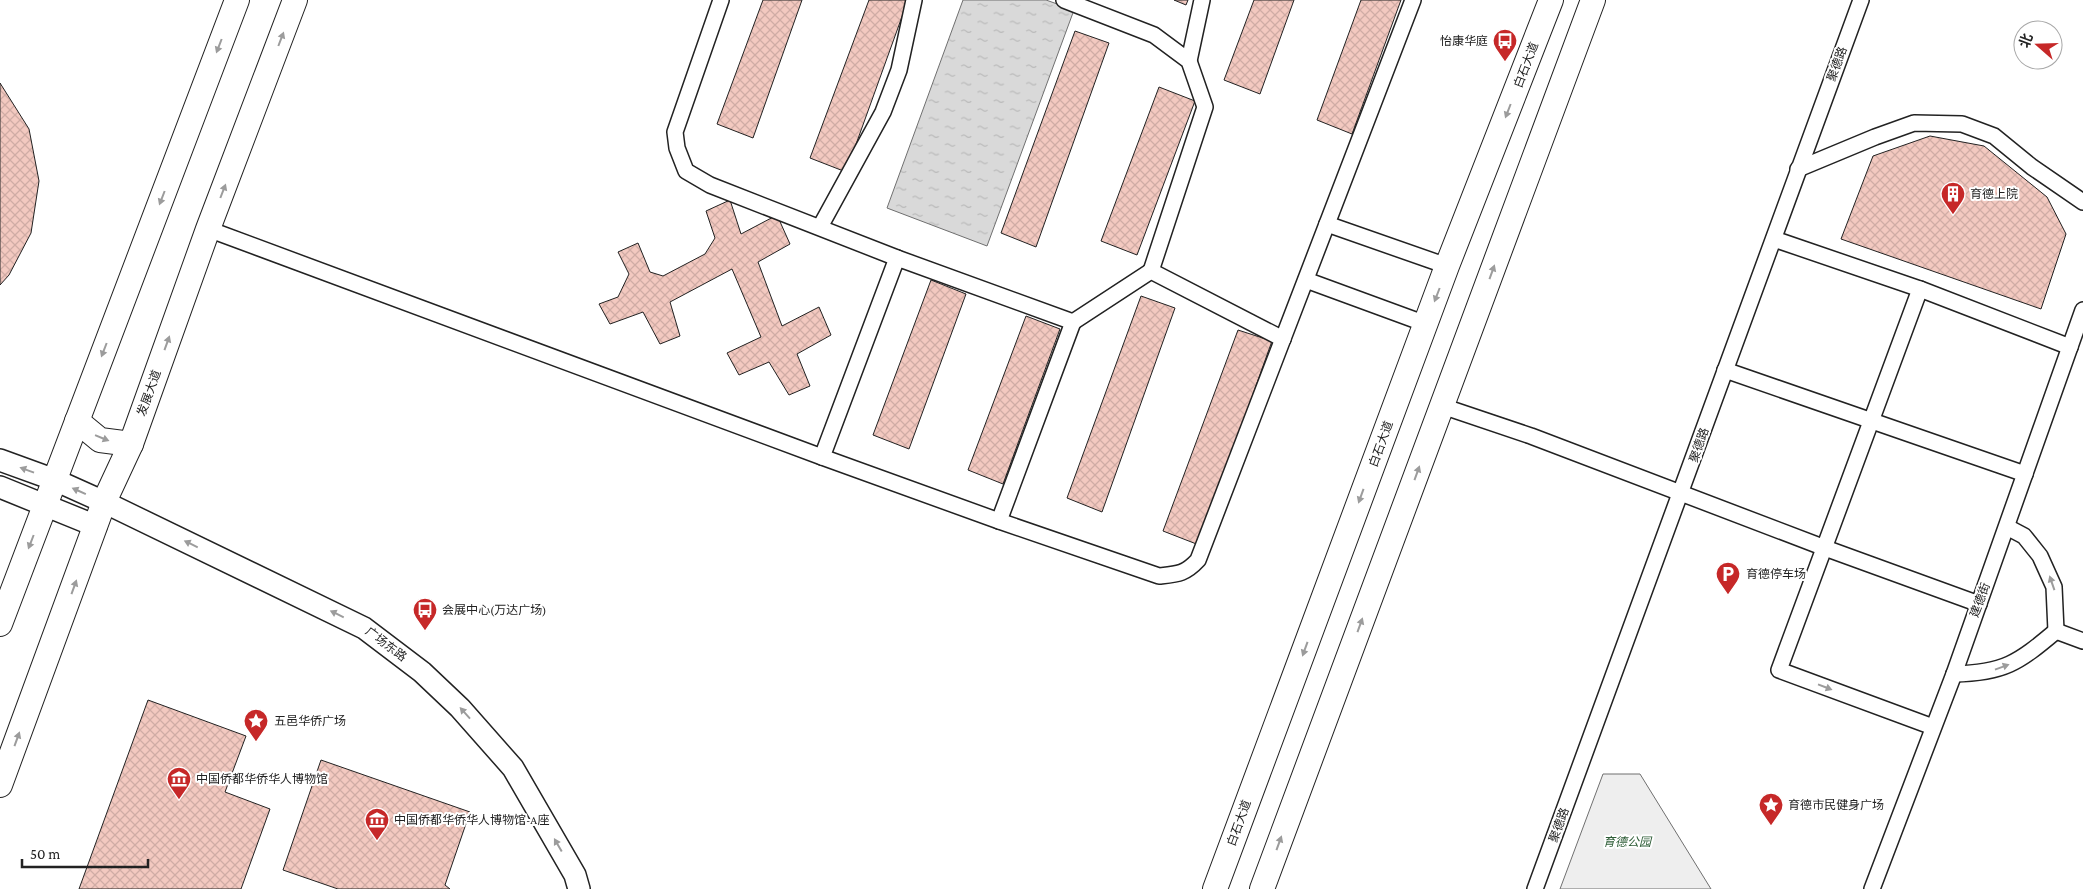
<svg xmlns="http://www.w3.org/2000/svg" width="2083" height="889" font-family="'Crimson Pro','Noto Sans SC',serif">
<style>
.park{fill:#eee;stroke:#6f6f6f}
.water{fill:url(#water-ripples);stroke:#6f6f6f}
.building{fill:url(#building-cross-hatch);stroke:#222}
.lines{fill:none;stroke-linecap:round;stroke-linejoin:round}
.street-casing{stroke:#222;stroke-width:18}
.secondary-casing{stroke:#222;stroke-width:24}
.primary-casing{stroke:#222;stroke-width:26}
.street{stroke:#fff;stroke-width:15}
.secondary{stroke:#fff;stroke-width:21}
.primary{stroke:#fff;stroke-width:24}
.oneway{fill:#9c9c9c}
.labels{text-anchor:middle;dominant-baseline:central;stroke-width:4;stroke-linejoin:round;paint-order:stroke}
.poi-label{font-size:12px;fill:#222;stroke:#fff;text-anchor:start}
.street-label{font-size:12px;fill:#222;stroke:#fff}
.park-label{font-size:12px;font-style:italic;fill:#2f5e38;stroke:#fff}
</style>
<defs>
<pattern id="water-ripples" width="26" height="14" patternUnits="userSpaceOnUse" patternTransform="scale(1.25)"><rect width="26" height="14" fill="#d9d9d9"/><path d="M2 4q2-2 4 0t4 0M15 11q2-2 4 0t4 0" fill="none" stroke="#bababa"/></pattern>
<pattern id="building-cross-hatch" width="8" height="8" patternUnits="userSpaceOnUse" patternTransform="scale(1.25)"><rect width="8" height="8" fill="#f3c9c0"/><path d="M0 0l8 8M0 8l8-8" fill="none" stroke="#d0aca5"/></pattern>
</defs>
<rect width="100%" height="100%" fill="#fff"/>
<path class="park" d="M1603,774H1640L1711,889H1560Z"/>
<path class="water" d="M963,0H1046L1074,10L987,246L887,208Z"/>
<g class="building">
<path d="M763,0H802L753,138L717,124Z"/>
<path d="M869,0H908L846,172L810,158Z"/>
<path d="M1174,0H1188L1186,5Z"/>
<path d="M1254,0H1294L1260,94L1224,80Z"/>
<path d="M1361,0H1401L1352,134L1317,120Z"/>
<path d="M1075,31L1109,43L1036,247L1001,233Z"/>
<path d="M0,83L29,129L39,181L31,233L9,275L0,285Z"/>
<path d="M1159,87L1195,101L1137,255L1101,241Z"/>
<path d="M1930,136L1984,146L2047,197L2066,234L2041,309L1841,239L1873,156Z"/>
<path d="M730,200L741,234L777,215L790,244L758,262L782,326L819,307L831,335L797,354L810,386L789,395L769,362L739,375L727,353L761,337L732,269L670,302L680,336L660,344L643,312L610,324L599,304L618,297L629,274L618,252L638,243L650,272L663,276L705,254L715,238L706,211Z"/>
<path d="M931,280L966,294L909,449L873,435Z"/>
<path d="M1141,296L1175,308L1102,512L1067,498Z"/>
<path d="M1026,316L1060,329L1003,484L968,470Z"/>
<path d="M1238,330L1272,341L1199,545L1163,531Z"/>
<path d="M148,700L246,736L225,792L270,809L241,889H79Z"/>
<path d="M321,760L470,812L445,885L450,889H338L283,870Z"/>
</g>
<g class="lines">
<defs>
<g id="street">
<path d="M721,0L675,132L677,148L686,171L710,185L897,258"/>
<path d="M1064,0L1154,35L1189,61L1205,107L1151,271"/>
<path d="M1189,61L1202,0"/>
<path d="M1798,169L1875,137L1914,123L1962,124L1994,136L2032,167L2083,202"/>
<path d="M1327,224L1447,266"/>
<path d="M820,227L883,112L899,70L914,0"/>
<path d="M208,229L822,457L999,521L1159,576C1178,574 1185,574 1198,560L1413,0"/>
<path d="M1774,239L1920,289L2070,347"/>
<path d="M1306,280L1426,324"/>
<path d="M1920,289L1779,670L1933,727"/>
<path d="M1073,322L1151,271L1283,339"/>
<path d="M1725,370L2025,474"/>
<path d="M1442,406L1531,436L1825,548L1979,604"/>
<path d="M822,457L897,258L1073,322L999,521"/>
<path d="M2007,527L2024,536L2040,556L2054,587L2056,631"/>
<path d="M2056,631L2083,641"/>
<path d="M1954,674C2004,673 2018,663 2056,631"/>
<path d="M1535,889C1645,593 1752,296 1861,0"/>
<path d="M1872,889L1954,674L2083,310"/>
</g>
<g id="secondary">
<path d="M0,460L55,480L104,502L364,628L422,672L460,708L513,768L575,875L579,889"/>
<path d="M0,487L96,526"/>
</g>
<g id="primary">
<path d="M77,421L100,440L131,444"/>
<path d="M0,624L237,0"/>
<path d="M0,785L104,502L131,444L208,229L295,0"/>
<path d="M1215,889L1447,266L1551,0"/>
<path d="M1262,889L1593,0"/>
</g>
</defs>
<use href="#street" class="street-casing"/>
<use href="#secondary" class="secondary-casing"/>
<use href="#primary" class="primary-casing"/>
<use href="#street" class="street"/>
<use href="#secondary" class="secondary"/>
<use href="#primary" class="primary"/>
</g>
<defs><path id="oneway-solid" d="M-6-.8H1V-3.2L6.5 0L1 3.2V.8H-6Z" transform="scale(1.25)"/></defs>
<g class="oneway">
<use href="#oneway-solid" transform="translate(281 39) rotate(-69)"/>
<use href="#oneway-solid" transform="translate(219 46) rotate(111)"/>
<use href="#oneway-solid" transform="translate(1508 111) rotate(111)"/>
<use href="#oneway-solid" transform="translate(223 191) rotate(-69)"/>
<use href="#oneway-solid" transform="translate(162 198) rotate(111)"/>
<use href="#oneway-solid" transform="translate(1492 272) rotate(-70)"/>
<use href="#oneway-solid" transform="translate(1437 295) rotate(111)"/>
<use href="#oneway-solid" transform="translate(167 343) rotate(-70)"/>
<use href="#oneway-solid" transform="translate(104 350) rotate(111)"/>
<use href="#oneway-solid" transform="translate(102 438) rotate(22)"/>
<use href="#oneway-solid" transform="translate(27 470) rotate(-160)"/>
<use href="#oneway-solid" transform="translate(1417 473) rotate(-70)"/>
<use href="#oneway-solid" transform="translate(79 491) rotate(-156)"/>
<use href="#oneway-solid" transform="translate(1361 496) rotate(110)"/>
<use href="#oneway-solid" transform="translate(31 542) rotate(111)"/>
<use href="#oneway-solid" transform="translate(191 544) rotate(-154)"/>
<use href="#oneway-solid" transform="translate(2052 583) rotate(-109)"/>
<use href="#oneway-solid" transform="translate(74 587) rotate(-70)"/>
<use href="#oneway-solid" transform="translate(337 614) rotate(-154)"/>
<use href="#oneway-solid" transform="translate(1360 625) rotate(-70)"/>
<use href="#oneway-solid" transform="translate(1305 649) rotate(110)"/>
<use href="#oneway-solid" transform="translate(2002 667) rotate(-20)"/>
<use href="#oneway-solid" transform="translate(1825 687) rotate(21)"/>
<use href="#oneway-solid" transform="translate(465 713) rotate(-132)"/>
<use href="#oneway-solid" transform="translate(17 739) rotate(-70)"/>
<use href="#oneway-solid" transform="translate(1279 843) rotate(-70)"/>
<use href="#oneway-solid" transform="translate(558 845) rotate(-120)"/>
</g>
<defs>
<symbol id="bus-pin" viewBox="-11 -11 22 30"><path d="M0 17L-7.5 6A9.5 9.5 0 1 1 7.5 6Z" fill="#c62828" stroke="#fff"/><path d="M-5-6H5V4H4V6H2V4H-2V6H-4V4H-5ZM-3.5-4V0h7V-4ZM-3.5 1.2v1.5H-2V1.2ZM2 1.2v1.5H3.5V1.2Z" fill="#fff"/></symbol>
<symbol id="building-pin" viewBox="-11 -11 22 30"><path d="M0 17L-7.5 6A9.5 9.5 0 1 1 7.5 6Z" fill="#c62828" stroke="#fff"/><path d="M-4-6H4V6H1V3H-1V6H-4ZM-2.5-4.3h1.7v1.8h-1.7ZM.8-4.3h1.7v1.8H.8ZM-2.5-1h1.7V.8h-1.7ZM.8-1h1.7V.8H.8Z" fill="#fff"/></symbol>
<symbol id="parking-pin" viewBox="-11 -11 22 30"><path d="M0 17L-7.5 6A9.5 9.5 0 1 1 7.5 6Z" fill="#c62828" stroke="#fff"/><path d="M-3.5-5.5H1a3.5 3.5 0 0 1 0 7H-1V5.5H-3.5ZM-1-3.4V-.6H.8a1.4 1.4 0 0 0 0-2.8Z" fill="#fff"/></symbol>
<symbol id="sight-pin" viewBox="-11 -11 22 30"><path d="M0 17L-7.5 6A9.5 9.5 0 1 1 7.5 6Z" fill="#c62828" stroke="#fff"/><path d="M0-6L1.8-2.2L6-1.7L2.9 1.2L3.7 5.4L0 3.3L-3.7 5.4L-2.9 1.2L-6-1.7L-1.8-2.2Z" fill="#fff"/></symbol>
<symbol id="museum-pin" viewBox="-11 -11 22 30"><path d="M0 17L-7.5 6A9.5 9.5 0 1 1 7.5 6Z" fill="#c62828" stroke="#fff"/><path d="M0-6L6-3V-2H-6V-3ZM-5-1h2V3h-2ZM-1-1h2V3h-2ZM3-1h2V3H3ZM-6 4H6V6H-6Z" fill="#fff"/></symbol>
</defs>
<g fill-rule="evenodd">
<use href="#bus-pin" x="1491" y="27" width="28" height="38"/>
<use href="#building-pin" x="1939" y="180" width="28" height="38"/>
<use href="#parking-pin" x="1714" y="560" width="28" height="38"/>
<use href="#bus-pin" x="411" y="596" width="28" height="38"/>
<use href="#sight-pin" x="242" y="707" width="28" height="38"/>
<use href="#museum-pin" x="165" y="765" width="28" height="38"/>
<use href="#sight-pin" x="1757" y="791" width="28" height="38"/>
<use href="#museum-pin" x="363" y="806" width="28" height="38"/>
</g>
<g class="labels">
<g class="poi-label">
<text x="1488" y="41" text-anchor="end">怡康华庭</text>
<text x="1970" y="194">育德上院</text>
<text x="1746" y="574">育德停车场</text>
<text x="442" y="610">会展中心(万达广场)</text>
<text x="274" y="721">五邑华侨广场</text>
<text x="196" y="779">中国侨都华侨华人博物馆</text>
<text x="1788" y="805">育德市民健身广场</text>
<text x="394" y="820">中国侨都华侨华人博物馆-A座</text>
</g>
<g class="street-label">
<text transform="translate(1837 64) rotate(-70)">聚德路</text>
<text transform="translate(1526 65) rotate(-69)">白石大道</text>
<text transform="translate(149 393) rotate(-70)">发展大道</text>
<text transform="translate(1381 444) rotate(-70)">白石大道</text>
<text transform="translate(1699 445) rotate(-71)">聚德路</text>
<text transform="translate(1980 600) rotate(-70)">建德街</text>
<text transform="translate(386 644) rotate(37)">广场东路</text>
<text transform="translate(1239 823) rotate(-70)">白石大道</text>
<text transform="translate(1559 825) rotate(-70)">聚德路</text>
</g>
<g class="park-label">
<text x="1627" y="842">育德公园</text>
</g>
</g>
<g transform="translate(2038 45) rotate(290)"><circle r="24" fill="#ffffff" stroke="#a7a7a7"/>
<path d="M0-4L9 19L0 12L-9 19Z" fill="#c62828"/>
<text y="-8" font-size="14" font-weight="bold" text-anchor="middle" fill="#222222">北</text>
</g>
<path d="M22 859v8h126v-8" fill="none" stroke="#222222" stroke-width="2.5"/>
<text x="30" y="859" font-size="15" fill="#222222" stroke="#ffffff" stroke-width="4" paint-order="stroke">50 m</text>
</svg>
